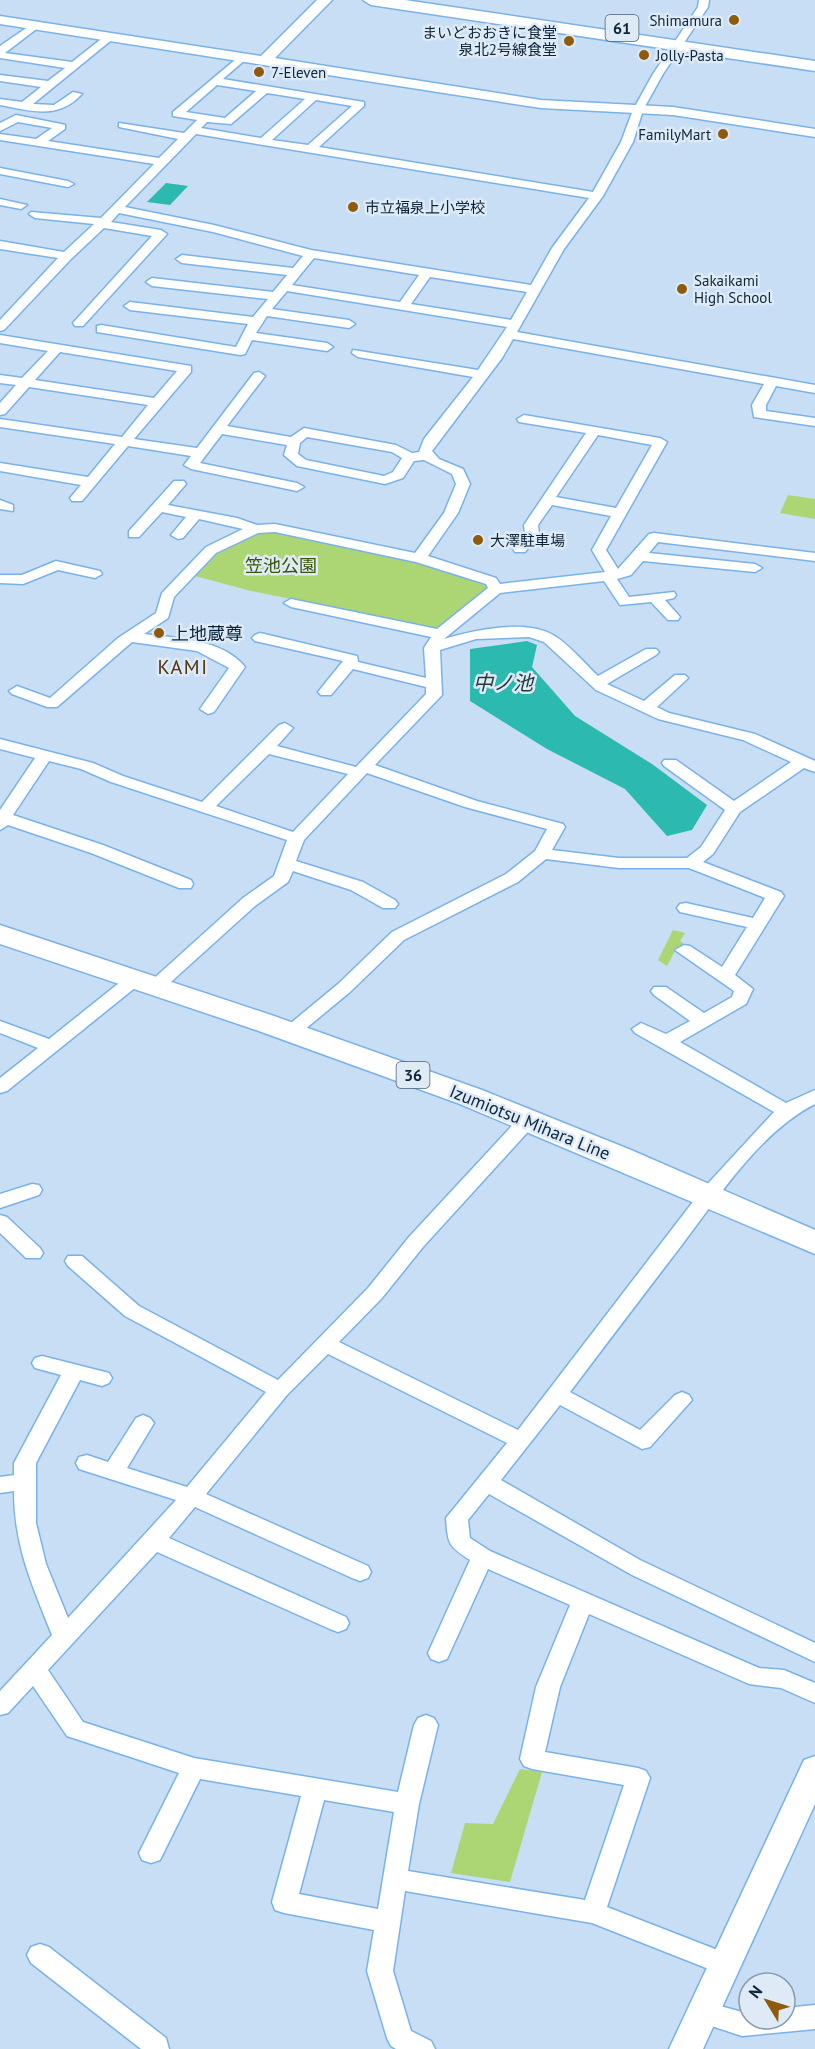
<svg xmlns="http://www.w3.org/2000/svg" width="815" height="2049" font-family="'PT Sans','Noto Sans JP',sans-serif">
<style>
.green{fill:#abd673}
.water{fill:#2bb9b0}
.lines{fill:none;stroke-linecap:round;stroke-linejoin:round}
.minor-casing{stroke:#79b2e9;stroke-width:3}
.tertiary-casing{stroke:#79b2e9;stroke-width:3}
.primary-casing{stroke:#79b2e9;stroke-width:3}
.minor{fill:#fff;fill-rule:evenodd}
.tertiary{fill:#fff;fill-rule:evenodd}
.primary{fill:#fff;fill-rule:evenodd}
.poi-dot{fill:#8f5a0c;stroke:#deeaf6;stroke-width:2}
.labels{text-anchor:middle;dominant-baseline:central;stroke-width:5;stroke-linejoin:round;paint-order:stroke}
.far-poi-label{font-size:15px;fill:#0d253a;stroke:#deeaf6;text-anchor:start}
.shield{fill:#deeaf6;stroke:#4c6072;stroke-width:1.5}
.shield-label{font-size:16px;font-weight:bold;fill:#0d253a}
.park-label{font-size:18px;fill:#3a5506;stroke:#deeaf6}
.poi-label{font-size:18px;fill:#0d253a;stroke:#deeaf6;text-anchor:start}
.street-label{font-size:18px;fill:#0d253a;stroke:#deeaf6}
.neighbourhood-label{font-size:20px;letter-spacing:1.5px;fill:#4e3313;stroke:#deeaf6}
.water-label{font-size:20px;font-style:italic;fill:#1e3b38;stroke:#deeaf6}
</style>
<rect width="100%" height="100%" fill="#c7def5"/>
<g class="green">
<path d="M788,495L815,499V519L780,513Z"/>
<path d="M258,532H277L418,562L485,583L487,588L436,628L251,591L195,576C206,554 236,539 258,532Z"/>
<path d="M673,930L685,933L680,941L688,947L679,953L675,951L667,966L658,960Z"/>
<path d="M520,1769L542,1772L510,1882L451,1873L465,1823L493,1824Z"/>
</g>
<g class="water">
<path d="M166,183L188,186L170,205L147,202Z"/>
<path d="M527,641L537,645L532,667L575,716L652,764L707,805L692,830L667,836L625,789L547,749L470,701V649Z"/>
</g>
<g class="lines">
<defs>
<g id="minor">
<path d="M699,0H709L708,7L663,74L643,110L633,142L603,196L564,249L517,332L815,385V393L776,386L766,405V411L815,418V426L754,417L752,405L764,384L513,339L502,358L432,451L439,459L463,469L470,484L458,513L428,556L496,578L500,584L605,572L592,550L611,516L552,505L538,525L539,534L525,552H515L513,549L525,534L524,525L586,433L519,422L517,419L524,415L660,438L667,442L606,550L618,569L649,534L654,533L815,553V561L658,542L649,553L755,564L762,568L755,572L643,561L631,575L617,579L629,597L674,592L676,595L674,598L665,600L680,617L678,620H668L651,602L620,605L604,581L500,593L444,639C474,630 524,619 553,635C570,645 584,663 598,676L646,649H656L659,652L656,655L607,684L644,701L675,675H685L688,678L685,681L657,707L669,713L755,734L815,761V772L804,768L740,812L713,854L703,862L781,892L784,896L735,975L753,989L746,1004L680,1042L786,1103L815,1090V1104C760,1132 718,1197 681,1246C644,1294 607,1343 570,1392L640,1430L675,1395L682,1392L689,1395L692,1400L650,1447L642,1449L560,1405L501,1480L640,1560L815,1643V1662L632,1575L489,1494L468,1520L470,1538L490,1551L759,1668L784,1670L815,1683V1703L781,1688L749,1684L589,1614L560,1687L545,1752L638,1768L646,1771L650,1778L607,1907L733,1956L737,1964L733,1972L724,1975L592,1923L405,1891L393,1971L411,2031L431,2041L435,2049H396L391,2046L387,2038L367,1971L374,1930L284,1913L275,1910L272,1902L301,1796L200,1779L160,1860L151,1863L142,1860L139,1853L179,1773L67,1736L33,1686L8,1713L0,1715V1691L52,1635C32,1585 14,1546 14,1491L0,1493V1477L14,1475V1463L61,1375L35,1368L32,1363L35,1358L42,1356L109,1373L112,1378L109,1383L102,1386L80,1380L36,1463V1523L46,1564L68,1618L176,1500L79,1469L76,1463L79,1457L87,1455L108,1462L136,1418L143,1415L150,1418L154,1423L127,1468L187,1487L266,1392L125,1316L68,1266L65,1261L68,1256H82L139,1306L278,1380L368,1288L409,1237L521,1116H535L537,1120L535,1124L423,1247L382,1298L339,1342L518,1430L702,1190L774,1112L635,1033L632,1029L641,1023L666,1034L690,1021L654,995L651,991L654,987H666L704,1013L732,997L734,991L675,950L684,945L690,946L722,967L747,927L680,912L677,908L680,904L686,903L753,918L765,898L689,868H619L546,859L518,882L404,940L350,992L298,1035H286L283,1031L286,1027L338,984L392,932L506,874L535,851L547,829L465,807L367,773L304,840L296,861L363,882L395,900L398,904L395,908H383L351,890L293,871L288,882L255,906L162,990H150L147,986L150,982L243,898L274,876L287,840L111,782L81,769L49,761L13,815L103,845L191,880L193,884L191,888H179L91,853L8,825L0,830V810L35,758L0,749V739L93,763L123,776L202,802L279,725L285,723L293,728L277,746L356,767L426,694V687L353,669L331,695H321L318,692L343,661L255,641L252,638L255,635L260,633L357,656L358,662L426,678L424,648L431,637L291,607L284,603L291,599L437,629L488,588L486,584L416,562L275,532L258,533L216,553L174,597L168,618L144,634C176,638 223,639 245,667L214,712L208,714L200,709L229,668L197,651L132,642L57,707H47L12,694L9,691L17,686L50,698L118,638L156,613L162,593L206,547L243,529L199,519L183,538L178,539L171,535L186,517L162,512L139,537H129V531L174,481H184L186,484L168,505L237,518L257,525L275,524L415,553L444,513L456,484L452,474L424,460L414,461L403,478L385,484L297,466L284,455L287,445L222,434L200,463L297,483L304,487L297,491L191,469L184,465L191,456L128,446L82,501H72L70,498L81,485L0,471V463L88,477L115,444L0,427V419L122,437L148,405L29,387L5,414L0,415V403L16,385L0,383V375L22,378L48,351L0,343V335L191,366V372L134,439L197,448L254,373L259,372L265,376L227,426L291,437L304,428L396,445L412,453L419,452L424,439L473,377L358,357L352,353L353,350L478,370L507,327L287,291L272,309L349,320L355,324L349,328L267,316L256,333L327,343L333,347L327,351L252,340L245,354L240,355L97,332V326L101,325L236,347L248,324L130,310L124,306L130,302L253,317L268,299L152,286L146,282L152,278L273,292L287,275L182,263L176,259L182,255L293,268L303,256L213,232L119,213L111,222L161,230L167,234L83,326H75L73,323L152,236L104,228L71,259L4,330L0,331V320L58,258L0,249V241L64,252L94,224L35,218L29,214L31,212L101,218L154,164L0,140V134L36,139L52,128L18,122L0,131V123L16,115L61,124L65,125V129L48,141L159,158L178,139L119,127V123L184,133L197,120L173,116V112L242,54L246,55V59L223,79L364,102V106L319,147L593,192L621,142L633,110L653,74L698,7ZM217,85L256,91L225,118L186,112ZM267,93L305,99L261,138L201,128L207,122L231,124ZM316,100L352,106L308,145L272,140ZM196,134L589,198L552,248L531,285L311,250L214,225L125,207ZM314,258L419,275L400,302L292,285ZM430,277L527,292L511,320L411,304ZM60,352L177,371L154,398L35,380ZM598,435L652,445L616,508L556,497ZM307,437L392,452L402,458L393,472L384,476L306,460L298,454L300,443ZM529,637L544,642L596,690L658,719L743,740L791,762L734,801L676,760H664L662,763L664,766L725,810L701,847L687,858H619L552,850L565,827L563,824L477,801L375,765L442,695L440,650L476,639ZM269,754L348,774L293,832L216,806ZM328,1354L507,1443L446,1518C448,1544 448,1546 470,1560L428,1653L431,1659L439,1662L447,1659L488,1569L570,1605L536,1687L520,1759L524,1766L532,1769L624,1785L585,1900L408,1871L419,1804L438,1725L434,1718L426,1715L418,1718L414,1725L398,1792L194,1758L83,1722L48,1670L157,1552L330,1629L338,1632L346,1629L349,1623L346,1617L169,1538L195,1507L352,1578L360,1581L368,1578L371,1572L368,1566L206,1494L287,1395ZM324,1800L394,1812L378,1909L299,1894Z"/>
<path d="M35,22L40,25L39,27L5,53L72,62L105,36L114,38L33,104L54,105L73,92L82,94C58,120 31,111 0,105V99L22,102L41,87L0,81V75L48,81L65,68L0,58V46Z"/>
<path d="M0,168L68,181L74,184L68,187L0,174Z"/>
<path d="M0,199L27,205L21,209L0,205Z"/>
<path d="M0,500L13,505V511L0,509Z"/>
<path d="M56,561L100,571L102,574L95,578L58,570L23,584L0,583V575H22Z"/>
<path d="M135,974L141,975L144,979L141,983L7,1091L0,1093V1078L38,1048L0,1033V1021L49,1039L129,975Z"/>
<path d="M32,1184L39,1185L42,1190L39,1195L0,1208V1194Z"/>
<path d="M0,1215L7,1217L40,1248L43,1253L40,1258H26L0,1233Z"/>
<path d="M40,1944L49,1947L166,2038L169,2049H141L31,1963L27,1955L31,1947Z"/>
<path d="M702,2001L742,2012H749V2019H785V2008L815,2005V2029L742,2036L693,2020L689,2012L693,2004Z"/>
</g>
<g id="tertiary">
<path d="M317,0H332L275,58L541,100L673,107L815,129V137L673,115L541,108L0,24V16L261,56Z"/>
<path d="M815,1756V1804L703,2049H669L804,1760Z"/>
</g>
<g id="primary">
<path d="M363,0H405L815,61V71L371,5Z"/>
<path d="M0,925L274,1016L482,1090L631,1150L815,1230V1254L460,1104L253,1029L0,944Z"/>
</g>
</defs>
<use href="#minor" class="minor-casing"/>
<use href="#tertiary" class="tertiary-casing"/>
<use href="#primary" class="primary-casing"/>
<use href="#minor" class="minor"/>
<use href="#tertiary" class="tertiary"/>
<use href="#primary" class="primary"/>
</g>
<g class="poi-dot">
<circle cx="734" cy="20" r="6"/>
<circle cx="569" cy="41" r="6"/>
<circle cx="644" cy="55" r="6"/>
<circle cx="259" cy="72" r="6"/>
<circle cx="723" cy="134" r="6"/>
<circle cx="353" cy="207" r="6"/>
<circle cx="682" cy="289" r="6"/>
<circle cx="478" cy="540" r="6"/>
<circle cx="159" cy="633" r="6"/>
</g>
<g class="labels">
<g class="far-poi-label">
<text x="722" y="20" text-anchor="end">Shimamura</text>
<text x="557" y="32" text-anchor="end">まいどおおきに食堂<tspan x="557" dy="17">泉北2号線食堂</tspan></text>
<text x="656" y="55">Jolly-Pasta</text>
<text x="271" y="72">7-Eleven</text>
<text x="711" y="134" text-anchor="end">FamilyMart</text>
<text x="365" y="207">市立福泉上小学校</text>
<text x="694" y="280">Sakaikami<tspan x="694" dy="17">High School</tspan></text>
<text x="490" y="540">大澤駐車場</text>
</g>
<g class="shield">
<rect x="605.5" y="15" width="33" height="26" rx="4.5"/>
<rect x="396.5" y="1062" width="33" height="26" rx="4.5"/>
</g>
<g class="shield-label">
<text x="622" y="28">61</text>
<text x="413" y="1075">36</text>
</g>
<g class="park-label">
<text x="281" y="565">笠池公園</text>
</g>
<g class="poi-label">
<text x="171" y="633">上地蔵尊</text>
</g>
<g class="street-label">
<text transform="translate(530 1122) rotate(22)">Izumiotsu Mihara Line</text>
</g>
<g class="neighbourhood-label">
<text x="183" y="667">KAMI</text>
</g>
<g class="water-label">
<text x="503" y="683">中ノ池</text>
</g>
</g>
<g transform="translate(767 2001) rotate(308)"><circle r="28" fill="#deeaf6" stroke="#8a9bab" stroke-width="1.5"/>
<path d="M0-4.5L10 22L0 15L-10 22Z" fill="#8f5a0c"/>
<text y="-9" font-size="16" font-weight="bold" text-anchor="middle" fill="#0d253a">N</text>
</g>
</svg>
